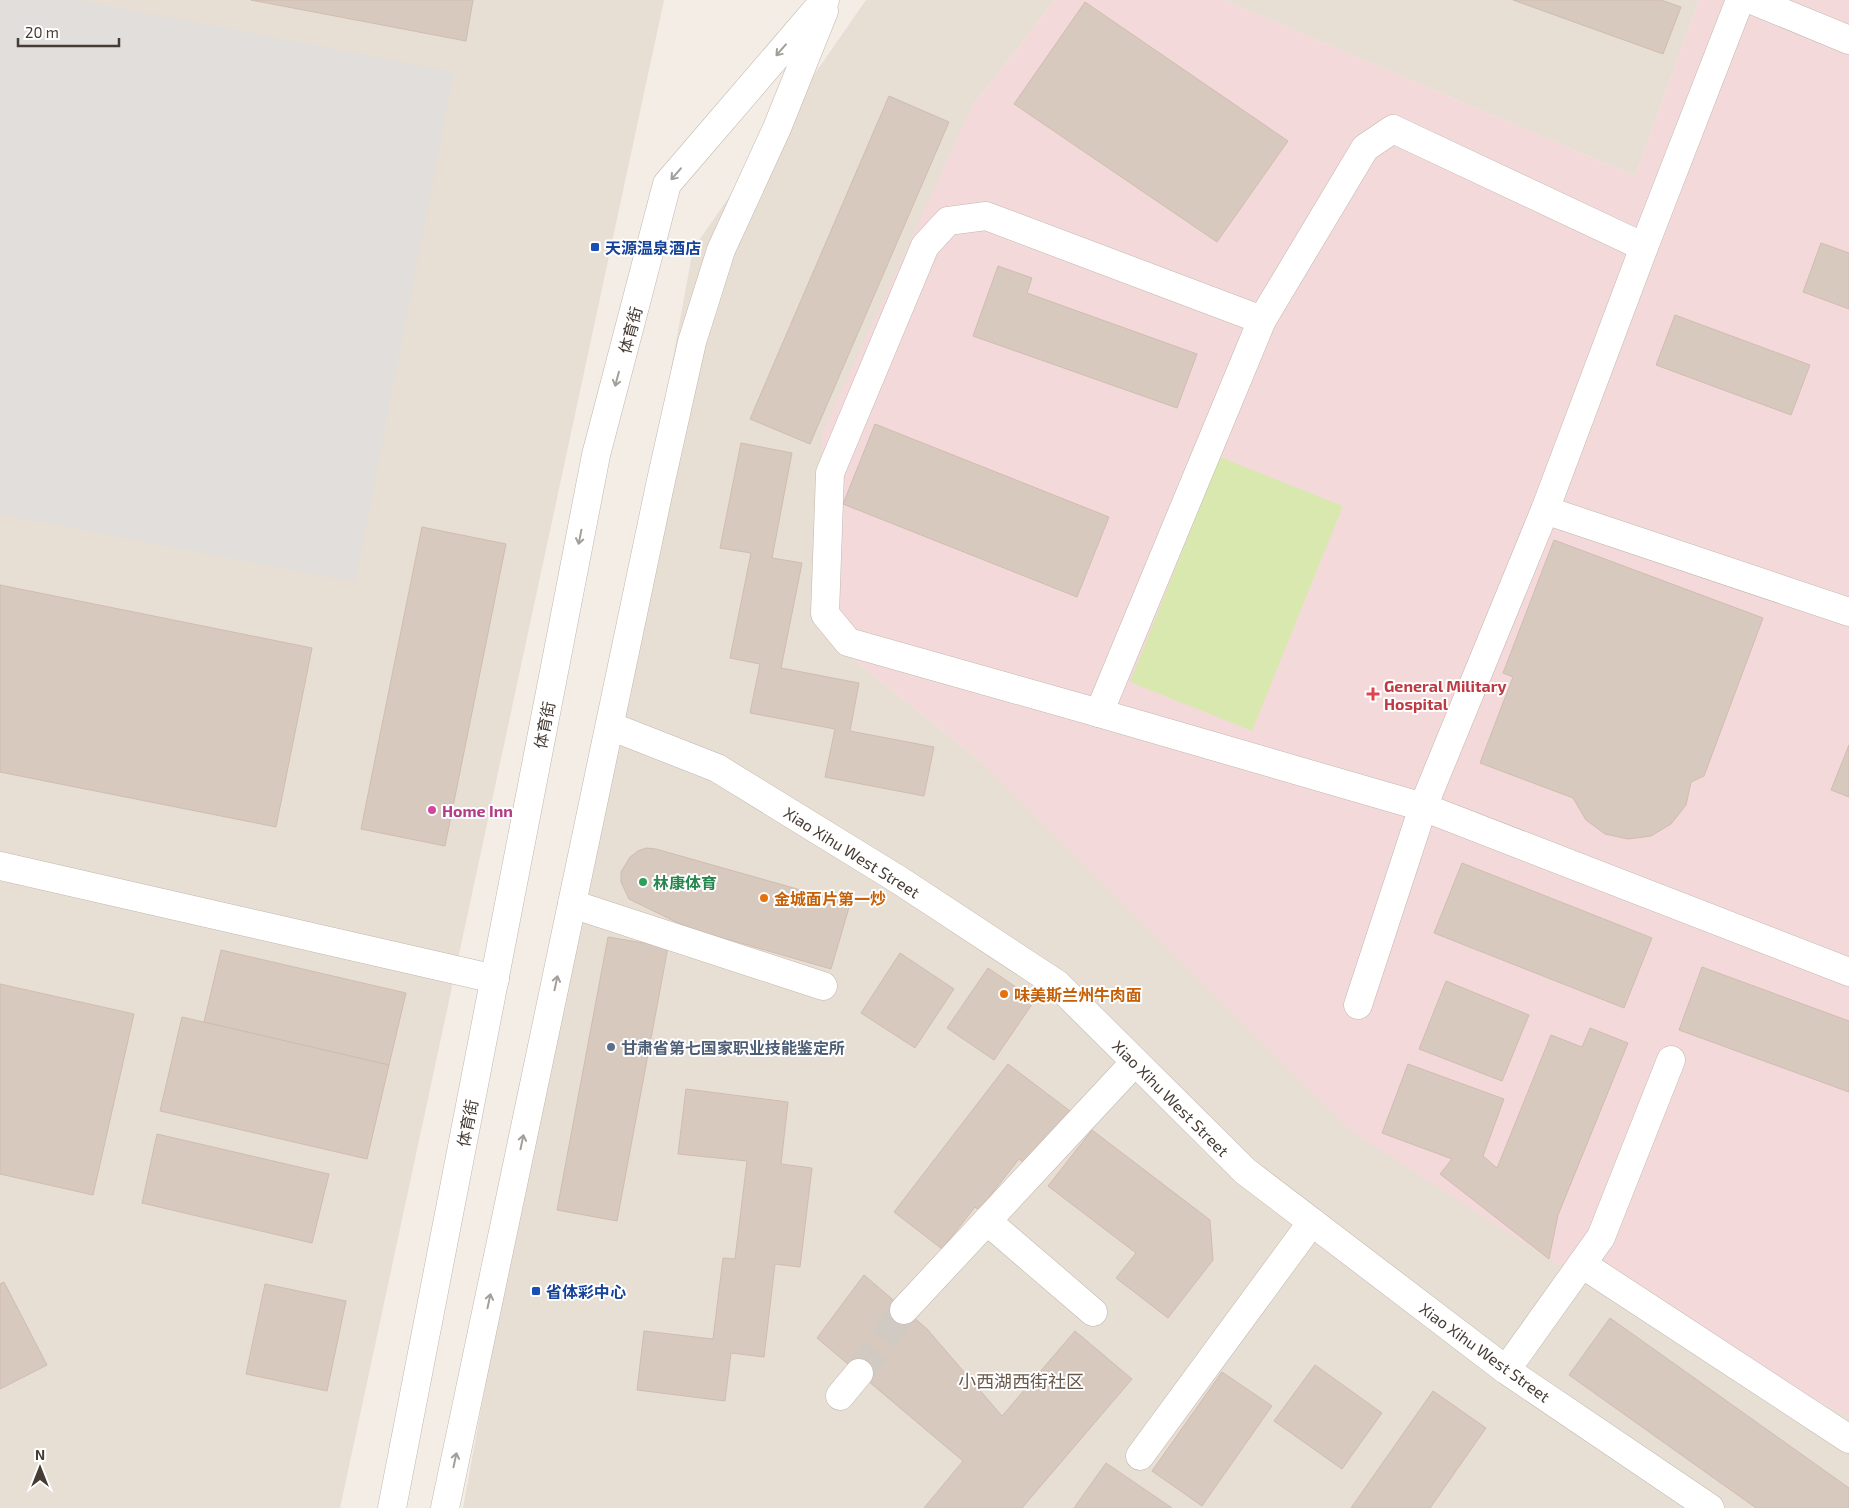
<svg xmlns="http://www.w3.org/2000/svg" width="1849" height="1508" font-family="'Exo 2','Noto Sans SC',sans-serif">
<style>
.residential{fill:#e7ded4}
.medical{fill:#f4d9db}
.green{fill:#d9e8ae}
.parking{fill:#e1dedb}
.building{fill:#d8c9be;stroke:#d0bcaf}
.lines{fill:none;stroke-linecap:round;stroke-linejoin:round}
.minor-tunnel{stroke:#d0cac3;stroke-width:28;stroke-dasharray:28 14;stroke-linecap:butt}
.minor-casing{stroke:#c2b6ac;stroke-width:29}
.minor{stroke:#fff;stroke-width:28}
.oneway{stroke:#a29e9a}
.transit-dot{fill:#1a4fb4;stroke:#fff;stroke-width:2}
.health-dot{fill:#e0444e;stroke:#fff;stroke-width:2}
.hotel-dot{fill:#d1479c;stroke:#fff;stroke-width:2}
.leisure-dot{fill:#2e9e5b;stroke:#fff;stroke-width:2}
.food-dot{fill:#e8710a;stroke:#fff;stroke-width:2}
.service-dot{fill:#5c6f8a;stroke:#fff;stroke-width:2}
.labels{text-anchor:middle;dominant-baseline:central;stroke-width:4;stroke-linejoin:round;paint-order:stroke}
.transit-label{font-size:16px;font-weight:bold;fill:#164399;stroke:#fff;text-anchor:start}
.street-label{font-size:16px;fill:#463c35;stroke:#fff}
.health-label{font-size:16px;font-weight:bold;fill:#be3a42;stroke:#fff;text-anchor:start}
.hotel-label{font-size:16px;font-weight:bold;fill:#b23c85;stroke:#fff;text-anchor:start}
.leisure-label{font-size:16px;font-weight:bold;fill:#27864d;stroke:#fff;text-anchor:start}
.food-label{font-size:16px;font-weight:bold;fill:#c56008;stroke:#fff;text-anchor:start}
.service-label{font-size:16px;font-weight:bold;fill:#4e5e75;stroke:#fff;text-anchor:start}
.neighbourhood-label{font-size:18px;fill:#69584c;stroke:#fff}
</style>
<rect width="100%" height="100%" fill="#f3ede6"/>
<g class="residential">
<path d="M0,0H664L340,1508H0Z"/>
<path d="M866,0H1055L971,108L819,632L974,756L1578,1278L1849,1417V1508H463L693,249Z"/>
<path d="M1224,0H1699L1635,176Z"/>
</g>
<path class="medical" d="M1055,0H1224L1635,176L1699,0H1849V1417L1578,1278L1351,1131L974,756L819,632L822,433L971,108Z"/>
<path class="green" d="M1220,457L1343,506L1252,731L1130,682Z"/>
<path class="parking" d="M0,0H78L454,72L355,582L0,514Z"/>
<g class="building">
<path d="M251,0H473L466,41Z"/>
<path d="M1513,0H1661L1681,7L1663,54Z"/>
<path d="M1085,2L1288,141L1217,242L1014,104Z"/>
<path d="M889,96L949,122L810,444L750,419Z"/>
<path d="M1821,243L1849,253V309L1803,292Z"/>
<path d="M998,266L1032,278L1027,293L1197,354L1177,408L973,336Z"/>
<path d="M1675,315L1810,365L1791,415L1656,365Z"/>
<path d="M875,424L1109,517L1077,597L843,504Z"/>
<path d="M741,443L792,453L772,558L802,563L781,668L859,683L850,731L934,747L924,796L825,777L835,729L750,713L760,664L730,658L751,553L720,548Z"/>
<path d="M422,527L506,544L445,846L361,829Z"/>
<path d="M1554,540L1763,618L1704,776L1691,782L1686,805L1671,824L1651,836L1628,839L1605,834L1586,820L1573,798L1480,763L1513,677L1503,673Z"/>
<path d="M0,585L312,648L276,827L0,772Z"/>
<path d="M1849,745V797L1831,790Z"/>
<path d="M646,848L656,849L850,904L831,969L699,931L676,922L629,899L621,882V872L630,857L638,851Z"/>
<path d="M1462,863L1652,938L1624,1008L1434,933Z"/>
<path d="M608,937L668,947L617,1221L557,1210Z"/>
<path d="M221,950L406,993L389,1065L204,1022Z"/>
<path d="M900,953L954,989L915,1048L861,1013Z"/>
<path d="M1702,967L1849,1021V1092L1679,1030Z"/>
<path d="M988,968L1035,1000L994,1060L947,1028Z"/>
<path d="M1446,981L1529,1015L1502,1081L1419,1049Z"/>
<path d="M0,984L134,1014L93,1195L0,1174Z"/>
<path d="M182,1017L389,1065L367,1159L160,1111Z"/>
<path d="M1590,1028L1628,1043L1558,1215L1549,1259L1440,1174L1452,1159L1382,1133L1408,1064L1504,1099L1483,1156L1497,1168L1551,1035L1582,1047Z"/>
<path d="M1008,1064L1070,1111L1027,1165L1019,1159L979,1210L975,1207L942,1249L894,1212Z"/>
<path d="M686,1089L788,1102L781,1164L812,1168L800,1267L775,1264L764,1357L731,1353L725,1401L637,1390L644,1331L713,1339L723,1258L735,1259L747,1161L678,1154Z"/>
<path d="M1092,1130L1210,1220L1213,1260L1168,1318L1116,1278L1136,1253L1048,1186Z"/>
<path d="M157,1134L329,1174L312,1243L142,1203Z"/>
<path d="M864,1275L927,1329L1002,1416L1075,1331L1132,1379L1022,1508H924L963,1461L817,1338Z"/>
<path d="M4,1282L47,1365L0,1389V1284Z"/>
<path d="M265,1284L346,1301L327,1391L246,1374Z"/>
<path d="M1610,1318L1849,1488V1508H1756L1569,1375Z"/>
<path d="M1315,1365L1382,1413L1342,1469L1274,1421Z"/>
<path d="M1222,1372L1272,1406L1202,1506L1152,1471Z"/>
<path d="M1433,1391L1486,1428L1430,1508H1351Z"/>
<path d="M1106,1463L1172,1508H1074Z"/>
</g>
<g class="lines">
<path class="minor-tunnel" d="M859,1373L904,1310"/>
<defs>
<g id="minor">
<path d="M1752,0L1849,40"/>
<path d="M1262,320L986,216L948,221L925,246L830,473L825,614L848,642L1099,713L1262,320L1365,148L1393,129L1644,247"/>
<path d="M1545,510L1849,612"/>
<path d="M1099,713L1423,807L1849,972"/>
<path d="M610,726L717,768L899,880L1057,984L1245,1171L1506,1370L1710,1508"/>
<path d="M0,866L495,979"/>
<path d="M572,904L823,986"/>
<path d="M1358,1005L1423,807L1545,510L1644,247L1740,0"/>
<path d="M987,1221L1093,1312"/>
<path d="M1582,1264L1849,1439"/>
<path d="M904,1310L1135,1062"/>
<path d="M1506,1370L1601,1237L1671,1060"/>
<path d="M840,1396L859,1373"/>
<path d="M1140,1456L1312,1222"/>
<path d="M392,1508L596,455L667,184L825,0"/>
<path d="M445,1508L660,485L692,342L721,250L777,128L824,11"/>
</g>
</defs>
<use href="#minor" class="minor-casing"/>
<use href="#minor" class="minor"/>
</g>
<defs><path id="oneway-shaft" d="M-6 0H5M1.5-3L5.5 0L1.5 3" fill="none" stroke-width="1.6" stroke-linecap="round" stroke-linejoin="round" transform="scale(1.25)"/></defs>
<g class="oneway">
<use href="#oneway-shaft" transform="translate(781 50) rotate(131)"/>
<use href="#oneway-shaft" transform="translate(676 174) rotate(131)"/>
<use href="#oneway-shaft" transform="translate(617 379) rotate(105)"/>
<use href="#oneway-shaft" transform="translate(580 537) rotate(101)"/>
<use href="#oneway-shaft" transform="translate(556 983) rotate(-78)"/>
<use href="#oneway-shaft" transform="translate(522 1142) rotate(-78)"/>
<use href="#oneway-shaft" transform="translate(489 1301) rotate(-78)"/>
<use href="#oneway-shaft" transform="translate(455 1460) rotate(-78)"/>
</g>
<g class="transit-dot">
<rect x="590" y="242" width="10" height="10" rx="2.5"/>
<rect x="531" y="1286" width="10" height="10" rx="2.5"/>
</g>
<path class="health-dot" d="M1370.5 686.5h5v5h5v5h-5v5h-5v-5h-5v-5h5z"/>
<circle class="hotel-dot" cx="432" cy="810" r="5"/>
<circle class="leisure-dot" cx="643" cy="882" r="5"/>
<g class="food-dot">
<circle cx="764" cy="898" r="5"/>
<circle cx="1004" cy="994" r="5"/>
</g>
<circle class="service-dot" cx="611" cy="1047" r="5"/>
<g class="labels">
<g class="transit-label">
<text x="605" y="247">天源温泉酒店</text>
<text x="546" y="1291">省体彩中心</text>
</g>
<g class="street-label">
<text transform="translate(630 330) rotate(-75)">体育街</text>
<text transform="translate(544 725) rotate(-79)">体育街</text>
<text transform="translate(852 852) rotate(32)">Xiao Xihu West Street</text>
<text transform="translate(1171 1098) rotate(45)">Xiao Xihu West Street</text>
<text transform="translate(467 1123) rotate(-79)">体育街</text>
<text transform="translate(1485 1352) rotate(36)">Xiao Xihu West Street</text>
</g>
<g class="health-label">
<text x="1384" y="685">General Military<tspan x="1384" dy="18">Hospital</tspan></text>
</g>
<g class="hotel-label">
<text x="442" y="810">Home Inn</text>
</g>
<g class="leisure-label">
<text x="653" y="882">林康体育</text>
</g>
<g class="food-label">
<text x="774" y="898">金城面片第一炒</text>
<text x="1014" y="994">味美斯兰州牛肉面</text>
</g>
<g class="service-label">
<text x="621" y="1047">甘肃省第七国家职业技能鉴定所</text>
</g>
<g class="neighbourhood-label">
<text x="1021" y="1381">小西湖西街社区</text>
</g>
</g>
<g transform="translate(40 1468)" stroke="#ffffff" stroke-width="4" paint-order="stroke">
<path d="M0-4L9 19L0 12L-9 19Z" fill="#463c35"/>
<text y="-8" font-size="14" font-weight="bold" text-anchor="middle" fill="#463c35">N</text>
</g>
<path d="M18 38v8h101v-8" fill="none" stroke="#463c35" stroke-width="2.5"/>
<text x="25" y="38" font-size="15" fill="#463c35" stroke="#ffffff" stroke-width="4" paint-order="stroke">20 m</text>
</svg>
